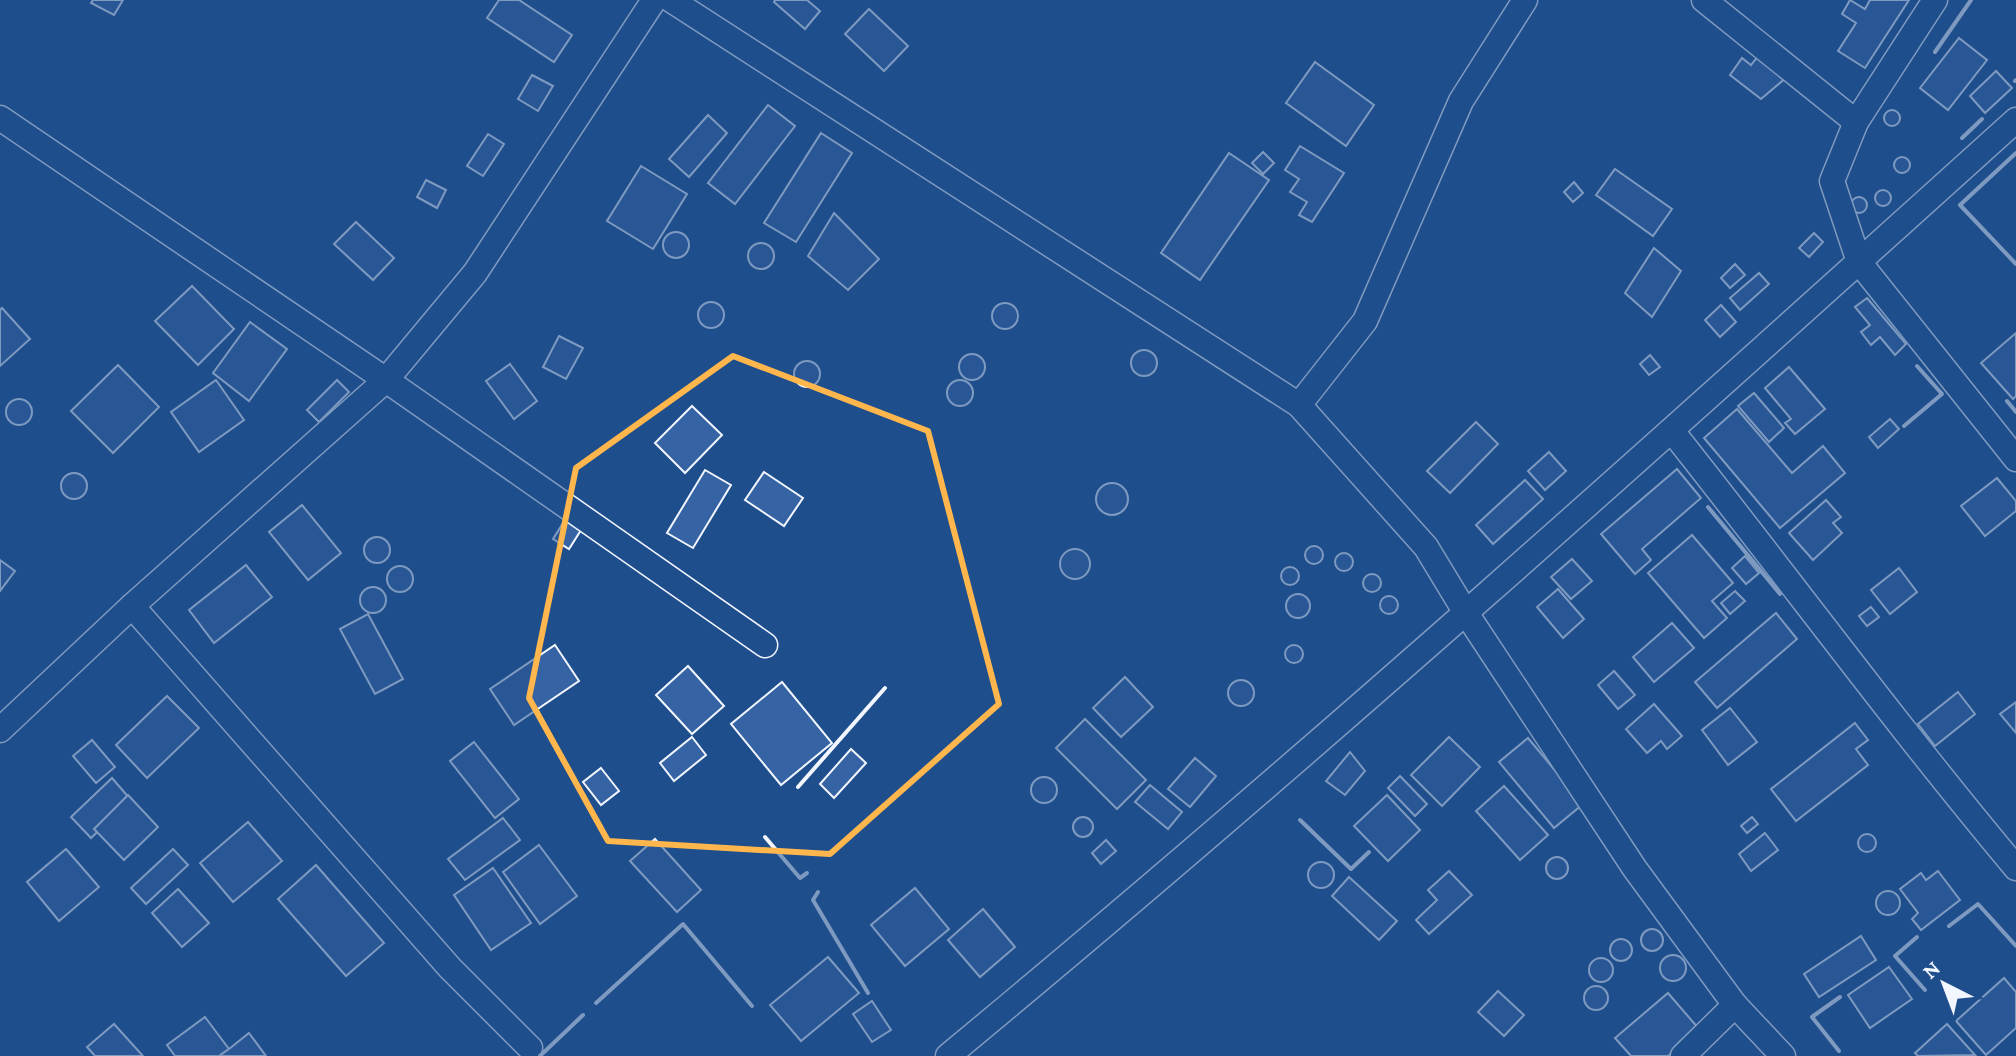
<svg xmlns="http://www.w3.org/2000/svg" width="2016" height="1056" font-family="'Crimson Pro',serif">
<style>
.building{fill:#3563a3;stroke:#f2f6ff;stroke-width:2}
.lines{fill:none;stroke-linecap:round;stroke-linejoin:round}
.minor-casing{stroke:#f2f6ff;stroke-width:27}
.minor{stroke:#1f4e8c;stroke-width:24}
.wall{stroke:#f2f6ff;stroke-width:4}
.marked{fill:none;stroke:#ffb74d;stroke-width:6;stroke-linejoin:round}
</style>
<rect width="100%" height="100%" fill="#1f4e8c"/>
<g class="building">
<path d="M93,0H123L114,15L91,3Z"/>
<path d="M499,0H519L572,35L554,62L487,18Z"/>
<path d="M775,0H807L820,11L805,29L774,2Z"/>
<path d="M1850,0L1865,9L1870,0H1909L1865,68L1838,51L1856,23L1842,14Z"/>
<path d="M869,9L908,46L884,71L845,34Z"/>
<path d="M1959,38L1987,60L1948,110L1920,88Z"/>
<path d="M1759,55L1787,77L1761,99L1730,75L1742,58L1751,65Z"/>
<path d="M1315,62L1374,105L1346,146L1286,103Z"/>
<path d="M1996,71L2012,88L1985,113L1970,96Z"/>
<path d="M532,75L553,86L538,111L518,99Z"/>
<path d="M768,105L795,126L735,204L708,183Z"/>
<circle cx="1892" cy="118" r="8"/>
<path d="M708,115L727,133L689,177L669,159Z"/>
<path d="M821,133L852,153L796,242L764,223Z"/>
<path d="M488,134L504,144L483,176L467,166Z"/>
<path d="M1300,146L1344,173L1312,222L1299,215L1307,202L1290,192L1299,179L1285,170Z"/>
<path d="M1263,152L1274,163L1263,174L1252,163Z"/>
<path d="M1229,153L1269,180L1200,280L1161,253Z"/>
<circle cx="1902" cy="165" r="8"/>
<path d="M641,166L687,194L653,249L607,221Z"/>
<path d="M1615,169L1672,209L1653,236L1596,195Z"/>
<path d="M426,180L446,190L437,208L417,197Z"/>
<path d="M1574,182L1583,193L1573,202L1564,192Z"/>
<circle cx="1883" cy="198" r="8"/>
<circle cx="1859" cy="205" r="8"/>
<path d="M834,213L879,259L848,290L808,256Z"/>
<path d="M356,222L394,258L373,280L334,244Z"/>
<circle cx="676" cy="245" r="13"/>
<path d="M1814,233L1823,242L1809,257L1799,248Z"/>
<circle cx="761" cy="256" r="13"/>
<path d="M1654,248L1681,271L1652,317L1625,293Z"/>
<path d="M1735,264L1745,275L1730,288L1721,278Z"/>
<path d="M1759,273L1769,284L1740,310L1730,298Z"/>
<path d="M192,286L234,329L198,365L155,321Z"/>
<path d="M1867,298L1906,344L1895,355L1880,337L1871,345L1861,332L1870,325L1855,307Z"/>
<circle cx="711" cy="315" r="13"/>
<circle cx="1005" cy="316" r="13"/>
<path d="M1721,305L1736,322L1720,337L1705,320Z"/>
<path d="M2,308L30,339L0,366V310Z"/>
<path d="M250,322L287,349L249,401L213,373Z"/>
<path d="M2016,333V396L2013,399L1981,363Z"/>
<path d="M559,336L583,348L566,379L543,367Z"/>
<circle cx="1144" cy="363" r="13"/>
<circle cx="972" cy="367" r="13"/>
<path d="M1650,355L1660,367L1649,375L1640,364Z"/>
<circle cx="807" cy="374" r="13"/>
<path d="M510,364L537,401L514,419L486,381Z"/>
<path d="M118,365L159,407L113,453L71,411Z"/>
<path d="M1789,367L1825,409L1795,434L1785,423L1791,419L1765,388Z"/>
<circle cx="960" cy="393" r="13"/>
<path d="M216,380L244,420L199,452L171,412Z"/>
<path d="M337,380L349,392L319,422L307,410Z"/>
<path d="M1754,393L1784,428L1769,442L1738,406Z"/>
<circle cx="19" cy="412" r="13"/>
<path d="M692,406L722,435L685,473L655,443Z"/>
<path d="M1737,409L1792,473L1823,446L1845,473L1780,528L1704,438Z"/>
<path d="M1890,419L1899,429L1878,448L1869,437Z"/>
<path d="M1476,422L1498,444L1450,493L1427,471Z"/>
<path d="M1549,452L1566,471L1545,490L1528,471Z"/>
<path d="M1677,469L1701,498L1642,549L1651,560L1635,574L1601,534Z"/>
<path d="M705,470L731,485L693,548L667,533Z"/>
<path d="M764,472L803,498L784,526L745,500Z"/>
<circle cx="74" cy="486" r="13"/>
<path d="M1997,478L2016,501V511L1985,536L1961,506Z"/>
<path d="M1525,480L1543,499L1493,544L1476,525Z"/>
<circle cx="1112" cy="499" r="16"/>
<path d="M1826,500L1841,517L1833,523L1842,533L1813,560L1789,533Z"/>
<path d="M302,505L341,553L308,580L269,532Z"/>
<path d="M565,520L581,530L569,549L553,539Z"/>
<path d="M1692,535L1733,583L1712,601L1727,618L1704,638L1648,573Z"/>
<circle cx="377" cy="550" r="13"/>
<circle cx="1314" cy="555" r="9"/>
<circle cx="1075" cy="564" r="15"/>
<circle cx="1344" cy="562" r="9"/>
<path d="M1745,556L1759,573L1746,584L1732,568Z"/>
<path d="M1572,559L1592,581L1571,599L1551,577Z"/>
<path d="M0,560L15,571L0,591Z"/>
<path d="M246,565L272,597L214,643L189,610Z"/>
<circle cx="400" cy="579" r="13"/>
<circle cx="1290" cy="576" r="9"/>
<path d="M1899,568L1917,592L1890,614L1871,590Z"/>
<circle cx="1372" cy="583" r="9"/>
<circle cx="373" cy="600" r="13"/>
<path d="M1558,589L1584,619L1563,638L1537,607Z"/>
<path d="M1735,591L1745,601L1730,614L1721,603Z"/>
<circle cx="1298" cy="606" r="12"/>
<circle cx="1389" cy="605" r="9"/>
<path d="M1871,607L1879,617L1867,626L1859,616Z"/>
<path d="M1776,613L1797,639L1717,708L1695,682Z"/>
<path d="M368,614L403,679L375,694L340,629Z"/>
<path d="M1672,623L1694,648L1654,682L1633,657Z"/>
<path d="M555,645L579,681L514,725L490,689Z"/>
<circle cx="1294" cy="654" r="9"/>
<path d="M688,666L724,706L692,734L656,695Z"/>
<path d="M1614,671L1635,695L1618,709L1598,685Z"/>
<path d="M1125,677L1153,707L1121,737L1093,708Z"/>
<circle cx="1241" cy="693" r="13"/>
<path d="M782,682L832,743L781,785L731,724Z"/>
<path d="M1958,692L1975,714L1935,746L1918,724Z"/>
<path d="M167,696L199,728L147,778L116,745Z"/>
<path d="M2016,702V733L2000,714Z"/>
<path d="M1654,704L1682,736L1667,749L1661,741L1647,753L1626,729Z"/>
<path d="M1730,708L1757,742L1728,765L1702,730Z"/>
<path d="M1085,719L1146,780L1117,809L1056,748Z"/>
<path d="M1855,723L1868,740L1856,749L1868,765L1796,821L1771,789Z"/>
<path d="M692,737L706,755L674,781L660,763Z"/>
<path d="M1449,737L1480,767L1442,806L1411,775Z"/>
<path d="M1528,738L1583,804L1554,828L1499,762Z"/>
<path d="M92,740L115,767L96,783L73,756Z"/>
<path d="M474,742L519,799L495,818L450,761Z"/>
<path d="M851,749L866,763L834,798L820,784Z"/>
<path d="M1350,752L1365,771L1345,795L1326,781Z"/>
<path d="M1195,758L1216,776L1190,807L1168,789Z"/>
<path d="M601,768L619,791L601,805L583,782Z"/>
<path d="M1400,776L1427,804L1415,816L1388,788Z"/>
<circle cx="1044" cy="790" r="13"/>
<path d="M112,778L131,800L91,838L71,817Z"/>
<path d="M1150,785L1182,812L1168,829L1135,802Z"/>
<path d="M1504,786L1548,835L1520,860L1476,811Z"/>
<path d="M128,795L158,827L124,860L94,829Z"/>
<path d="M1387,795L1420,830L1388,861L1354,826Z"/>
<circle cx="1083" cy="827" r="10"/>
<path d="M1752,817L1758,824L1747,833L1741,826Z"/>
<path d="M503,818L520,840L465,880L448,859Z"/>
<path d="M248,822L282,861L233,902L200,863Z"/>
<path d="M1765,833L1778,850L1751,871L1739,854Z"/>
<circle cx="1867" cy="843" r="9"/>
<path d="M655,839L701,890L677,912L630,861Z"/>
<path d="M1106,840L1116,851L1101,864L1092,853Z"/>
<path d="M539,845L577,896L540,924L503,872Z"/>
<path d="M66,849L99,887L59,921L27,882Z"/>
<path d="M173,849L188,865L146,904L131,888Z"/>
<circle cx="1557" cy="868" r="11"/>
<circle cx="1321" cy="875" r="13"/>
<path d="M316,865L384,943L346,976L278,899Z"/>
<path d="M493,868L531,923L491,950L454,895Z"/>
<path d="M1449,871L1472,895L1429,934L1416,920L1437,900L1428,890Z"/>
<path d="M1938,871L1960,900L1921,930L1912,919L1918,913L1900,889L1921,873L1926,880Z"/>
<path d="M1349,877L1397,921L1379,940L1332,896Z"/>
<path d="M915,888L949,929L905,966L871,925Z"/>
<path d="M178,889L209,923L182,947L152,913Z"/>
<circle cx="1888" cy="903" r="12"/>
<path d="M983,909L1015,947L980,977L948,940Z"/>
<circle cx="1652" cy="940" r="11"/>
<path d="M1861,936L1876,960L1819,997L1804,974Z"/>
<circle cx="1621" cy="950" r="11"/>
<circle cx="1673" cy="968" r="13"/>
<path d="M828,957L859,993L801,1041L770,1005Z"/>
<circle cx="1601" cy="970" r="12"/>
<path d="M1889,967L1912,999L1870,1028L1848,995Z"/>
<path d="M2004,978L2016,992V1028L1986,1055L1956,1021Z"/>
<circle cx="1596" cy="998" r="12"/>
<path d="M1498,991L1524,1015L1504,1036L1478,1012Z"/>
<path d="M1668,993L1699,1029L1668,1056H1631L1615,1038Z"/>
<path d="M872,1001L891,1030L872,1042L853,1014Z"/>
<path d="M205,1017L229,1049L219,1056H175L167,1045Z"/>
<path d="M114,1024L143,1056H95L87,1047Z"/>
<path d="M1947,1024L1975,1055L1918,1056L1915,1053Z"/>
<path d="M249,1033L266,1056H219L229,1049Z"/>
</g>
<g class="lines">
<defs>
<g id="minor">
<path d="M671,0L1299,405L1426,547L1466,613L1635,869L1735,1005L1783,1056"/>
<path d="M1704,0L1856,122"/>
<path d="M1935,0L1856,122L1832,181L1859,262L2016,459"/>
<path d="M0,118L386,380L765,645"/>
<path d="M1299,405L1365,321L1461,101L1525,0"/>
<path d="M1672,431C1787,576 1897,726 2016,868"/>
<path d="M132,606L450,968L530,1048"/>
<path d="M0,730L132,606L386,380L475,273L654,0"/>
<path d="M948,1056C1313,754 1665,437 2016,120"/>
<path d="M1683,1056L1735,1005"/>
</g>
</defs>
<use href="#minor" class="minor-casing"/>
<use href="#minor" class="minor"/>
<g class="wall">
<path d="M1935,52L1971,0"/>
<path d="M2015,81L2016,80"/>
<path d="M1962,138L1982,119"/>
<path d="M2016,153L1960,205L2016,264"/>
<path d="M2007,401L2016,412"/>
<path d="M1904,426L1942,394L1917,366"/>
<path d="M1708,507L1780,594"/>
<path d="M798,787L885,688"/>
<path d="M1300,820L1351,869L1369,852"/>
<path d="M765,837L800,878L807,873"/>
<path d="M818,892L813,900L868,993"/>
<path d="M1949,926L1978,904L2016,946"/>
<path d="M1917,937L1895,956L1925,990"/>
<path d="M596,1003L683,924L752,1006"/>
<path d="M1839,1051L1812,1017L1840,997"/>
<path d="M540,1056L583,1015"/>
</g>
</g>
<path d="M0 0H2016V1056H0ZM733,356L928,431L999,704L830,854L608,841L529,698L576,468Z" fill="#1f4e8c" fill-opacity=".55" fill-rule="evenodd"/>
<path class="marked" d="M733,356L928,431L999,704L830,854L608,841L529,698L576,468Z"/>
<g transform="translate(1944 984) rotate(318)" stroke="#1f4e8c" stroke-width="6" paint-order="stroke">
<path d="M0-6L14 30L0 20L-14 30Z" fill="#f2f6ff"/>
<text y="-12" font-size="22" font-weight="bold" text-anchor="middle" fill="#f2f6ff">N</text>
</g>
</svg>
